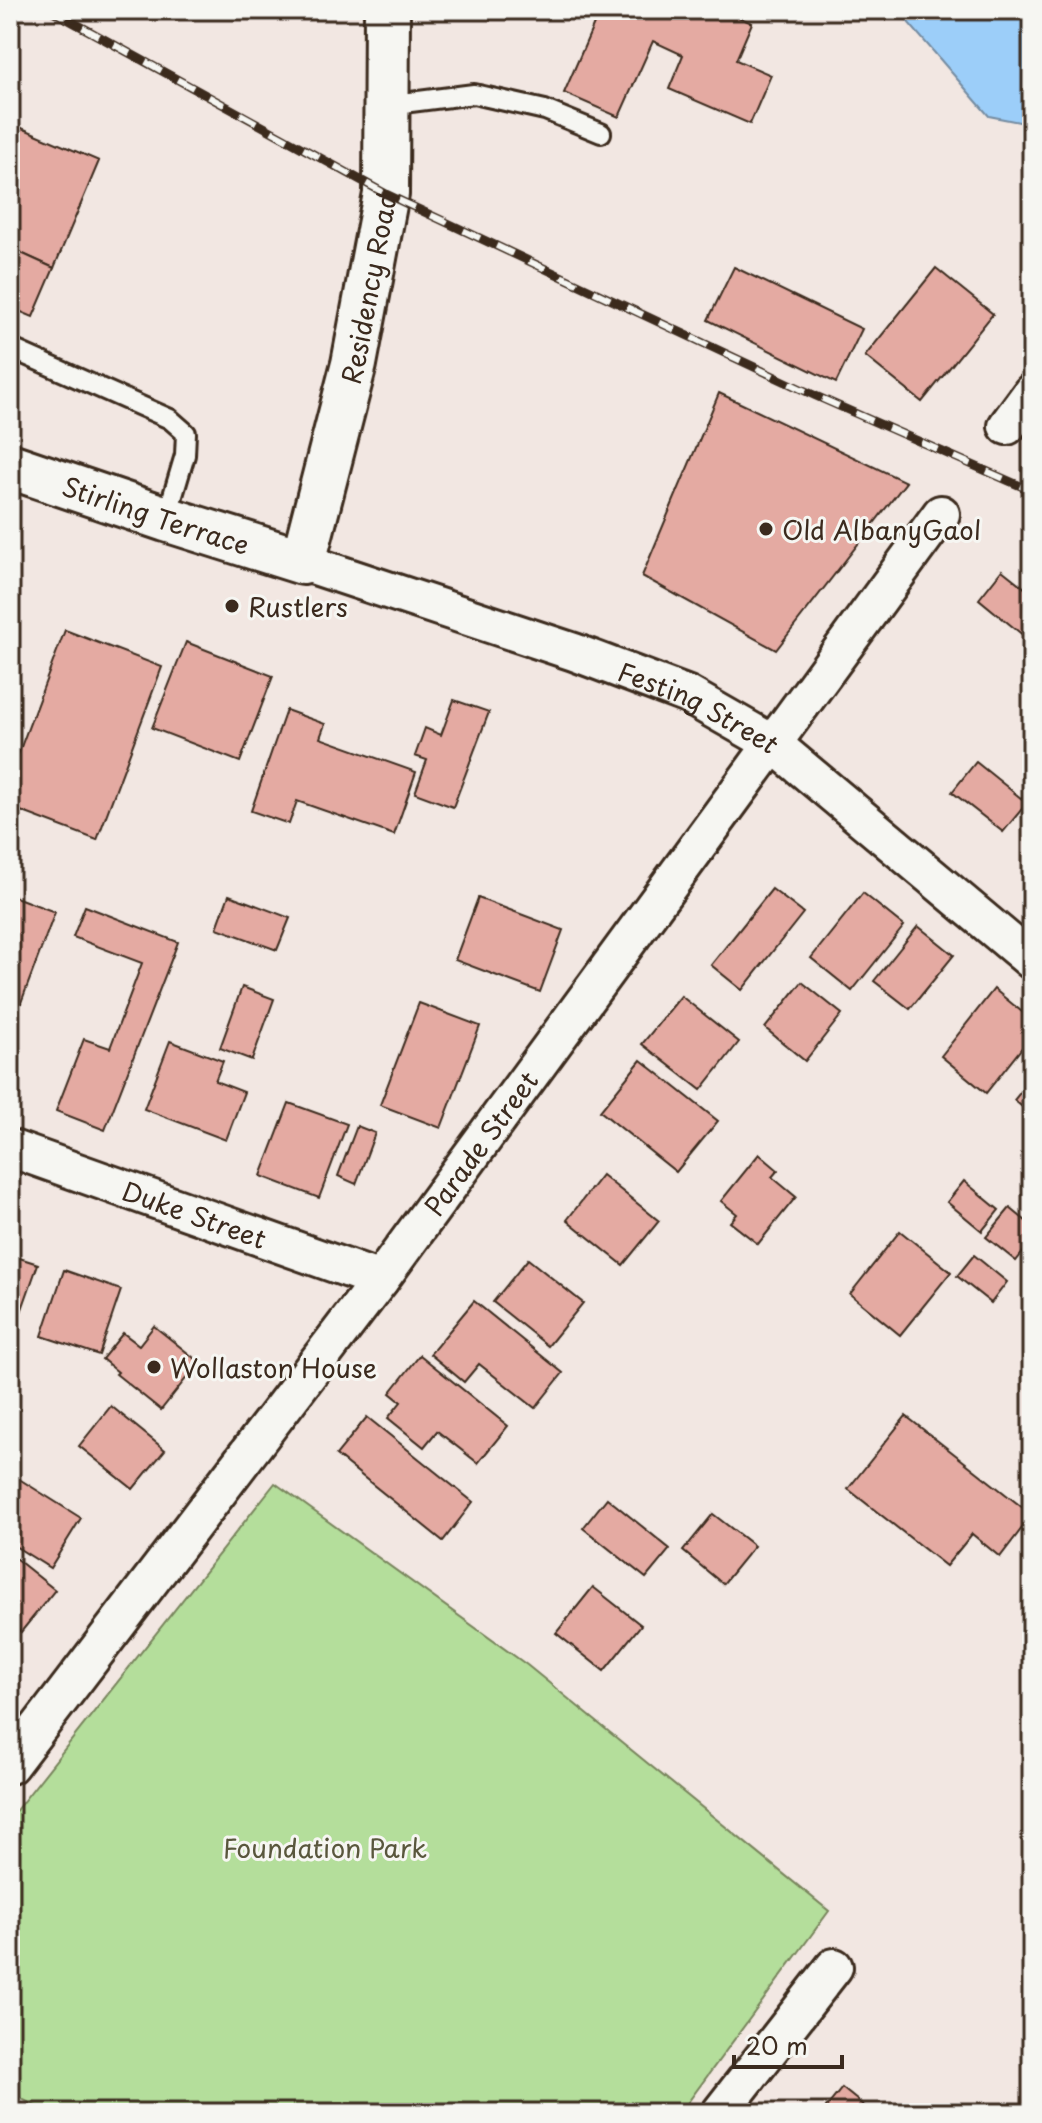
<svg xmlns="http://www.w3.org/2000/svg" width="1042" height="2123" font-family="'Playpen Sans',sans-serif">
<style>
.green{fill:#b4de9b;stroke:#78845c;stroke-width:2}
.water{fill:#9ccef9;stroke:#758ca1;stroke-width:2}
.building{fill:#e4aaa2;stroke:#3b2a1e;stroke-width:2}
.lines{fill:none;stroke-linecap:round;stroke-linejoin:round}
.lane-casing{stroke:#3b2a1e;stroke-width:24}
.street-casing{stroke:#3b2a1e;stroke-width:42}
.secondary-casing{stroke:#3b2a1e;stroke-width:50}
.lane{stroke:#f6f6f2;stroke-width:18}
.street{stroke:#f6f6f2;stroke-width:36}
.secondary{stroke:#f6f6f2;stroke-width:44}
.rail-casing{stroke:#3b2a1e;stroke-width:9}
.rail{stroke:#f6f6f2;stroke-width:6;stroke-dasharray:18;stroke-linecap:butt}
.poi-dot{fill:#3b2a1e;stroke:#f6f6f2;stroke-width:3}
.labels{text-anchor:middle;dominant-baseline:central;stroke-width:6;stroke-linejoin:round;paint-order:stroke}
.street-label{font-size:26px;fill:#3b2a1e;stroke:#f6f6f2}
.poi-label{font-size:26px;fill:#3b2a1e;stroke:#f6f6f2;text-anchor:start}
.park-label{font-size:26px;fill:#59573d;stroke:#f6f6f2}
</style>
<rect width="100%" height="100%" fill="#f2e7e2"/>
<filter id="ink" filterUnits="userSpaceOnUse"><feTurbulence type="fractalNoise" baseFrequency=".0125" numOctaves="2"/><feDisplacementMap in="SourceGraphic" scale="16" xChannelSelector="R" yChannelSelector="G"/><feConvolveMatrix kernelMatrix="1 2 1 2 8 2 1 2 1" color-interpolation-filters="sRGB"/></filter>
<g filter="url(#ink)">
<path class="green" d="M275,1483L527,1665L829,1911L680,2113H49L10,2093V1818Z"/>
<path class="water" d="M904,10H1032V117L1024,123L989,116L908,22Z"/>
<g class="building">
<path d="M600,10H722L752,23L736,60L771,75L750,124L669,89L683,55L653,41L619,117L564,93Z"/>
<path d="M10,123L99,161L54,268L10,248Z"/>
<path d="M10,248L54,268L33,317L12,308L10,314Z"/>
<path d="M734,267L862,329L836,383L708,320Z"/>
<path d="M936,268L993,314L922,402L865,356Z"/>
<path d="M719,393L906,482L776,650L642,576Z"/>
<path d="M1002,570L1026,589L1032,582V638L1030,641L979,599Z"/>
<path d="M65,630L162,667L97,840L10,807V776Z"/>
<path d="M186,642L273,676L240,762L152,728Z"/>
<path d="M454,700L489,712L453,807L415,793L427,760L415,756L425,728L441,735Z"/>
<path d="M286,710L325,724L320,738L416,772L394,835L297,801L289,824L251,811Z"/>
<path d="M976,762L1027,803L1003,832L952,792Z"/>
<path d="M772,889L803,913L742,990L711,965Z"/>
<path d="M863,893L904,926L852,991L811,958Z"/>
<path d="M10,895L55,912L10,1032Z"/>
<path d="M229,895L290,918L277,950L217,928Z"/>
<path d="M478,898L563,930L540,992L455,960Z"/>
<path d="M85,906L178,942L105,1130L56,1111L84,1039L110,1048L142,963L73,937Z"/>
<path d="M918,926L954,955L910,1009L874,981Z"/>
<path d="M802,982L842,1014L805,1061L765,1028Z"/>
<path d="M242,987L274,999L252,1060L220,1048Z"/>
<path d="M994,989L1032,1020V1035L986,1093L941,1056Z"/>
<path d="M681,996L739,1042L701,1090L642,1044Z"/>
<path d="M419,1003L480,1026L441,1128L380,1105Z"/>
<path d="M170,1041L223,1061L215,1081L244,1092L226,1140L144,1109Z"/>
<path d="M641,1060L718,1121L676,1172L600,1111Z"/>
<path d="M1032,1078V1115L1014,1100Z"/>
<path d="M289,1103L347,1124L319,1198L261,1176Z"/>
<path d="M357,1126L375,1133L356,1184L338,1176Z"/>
<path d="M759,1154L778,1170L772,1177L796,1197L758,1244L730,1222L737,1214L721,1201Z"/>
<path d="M602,1175L659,1221L623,1265L567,1220Z"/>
<path d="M964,1181L999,1210L982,1231L947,1202Z"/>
<path d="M1010,1208L1032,1226V1241L1016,1261L986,1237Z"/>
<path d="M900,1231L951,1272L900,1335L850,1294Z"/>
<path d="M10,1255L38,1264L15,1329L10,1328Z"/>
<path d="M974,1255L1007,1282L991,1303L957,1276Z"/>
<path d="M528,1259L583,1303L548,1346L493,1302Z"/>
<path d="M64,1270L121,1290L99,1355L42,1336Z"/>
<path d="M474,1301L563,1373L535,1408L479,1364L464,1382L430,1354Z"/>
<path d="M154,1326L199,1362L161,1410L116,1374L118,1372L102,1359L123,1333L139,1345Z"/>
<path d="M420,1355L508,1426L478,1463L437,1431L424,1447L388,1418L401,1402L390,1393Z"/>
<path d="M111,1406L165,1450L133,1489L79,1446Z"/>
<path d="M906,1416L1032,1515L1000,1557L972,1534L946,1566L848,1489Z"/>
<path d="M367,1417L473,1502L443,1541L336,1455Z"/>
<path d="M16,1477L81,1518L50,1568L10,1543V1486Z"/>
<path d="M607,1498L670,1549L646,1578L583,1528Z"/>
<path d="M713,1514L754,1546L723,1584L683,1551Z"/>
<path d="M10,1554L55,1590L21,1632L10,1623Z"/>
<path d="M593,1587L641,1625L604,1671L556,1633Z"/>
<path d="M842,2088L873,2113H822Z"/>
</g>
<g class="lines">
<defs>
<g id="lane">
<path d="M387,105L474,94L545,110L601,133"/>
<path d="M10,348L170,419L186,433L185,455L166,519"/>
</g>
<g id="street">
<path d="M1007,426L1032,392"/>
<path id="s1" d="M303,562L574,652L688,695L772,743L1032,961"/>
<path id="s2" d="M10,1148L380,1280"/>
<path id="s3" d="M10,1765L380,1280L941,514"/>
<path d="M720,2113L834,1967"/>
</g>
<g id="secondary">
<path id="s4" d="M10,466L166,519L303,562L354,364L386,194L387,10"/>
</g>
</defs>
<use href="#lane" class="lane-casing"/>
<use href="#street" class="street-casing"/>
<use href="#secondary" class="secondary-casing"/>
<use href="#lane" class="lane"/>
<use href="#street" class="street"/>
<use href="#secondary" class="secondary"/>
<defs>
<path id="rail" d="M51,10L386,194L816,396L1032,491"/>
</defs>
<use href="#rail" class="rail-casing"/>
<use href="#rail" class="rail"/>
</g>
</g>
<g class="poi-dot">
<circle cx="766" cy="529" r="8"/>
<circle cx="232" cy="606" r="8"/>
<circle cx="154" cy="1367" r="8"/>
</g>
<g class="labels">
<g class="street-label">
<text stroke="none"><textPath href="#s4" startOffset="590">Residency Road</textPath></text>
<text stroke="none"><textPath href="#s4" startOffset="154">Stirling Terrace</textPath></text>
<text stroke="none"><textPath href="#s1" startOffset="422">Festing Street</textPath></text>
<text stroke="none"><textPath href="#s3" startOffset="780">Parade Street</textPath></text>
<text stroke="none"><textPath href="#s2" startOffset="196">Duke Street</textPath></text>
</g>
<g class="poi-label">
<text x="782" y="529">Old AlbanyGaol</text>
<text x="248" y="606">Rustlers</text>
<text x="170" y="1367">Wollaston House</text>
</g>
<g class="park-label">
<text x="325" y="1847">Foundation Park</text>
</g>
</g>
<rect width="1042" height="2123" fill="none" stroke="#f6f6f2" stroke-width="40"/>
<rect x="20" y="20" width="1002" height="2083" fill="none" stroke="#3b2a1e" stroke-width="3" filter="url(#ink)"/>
<path d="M734 2055v12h108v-12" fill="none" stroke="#3b2a1e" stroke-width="4"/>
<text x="746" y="2055" font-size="24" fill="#3b2a1e" stroke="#f6f6f2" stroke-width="6" paint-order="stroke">20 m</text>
</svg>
